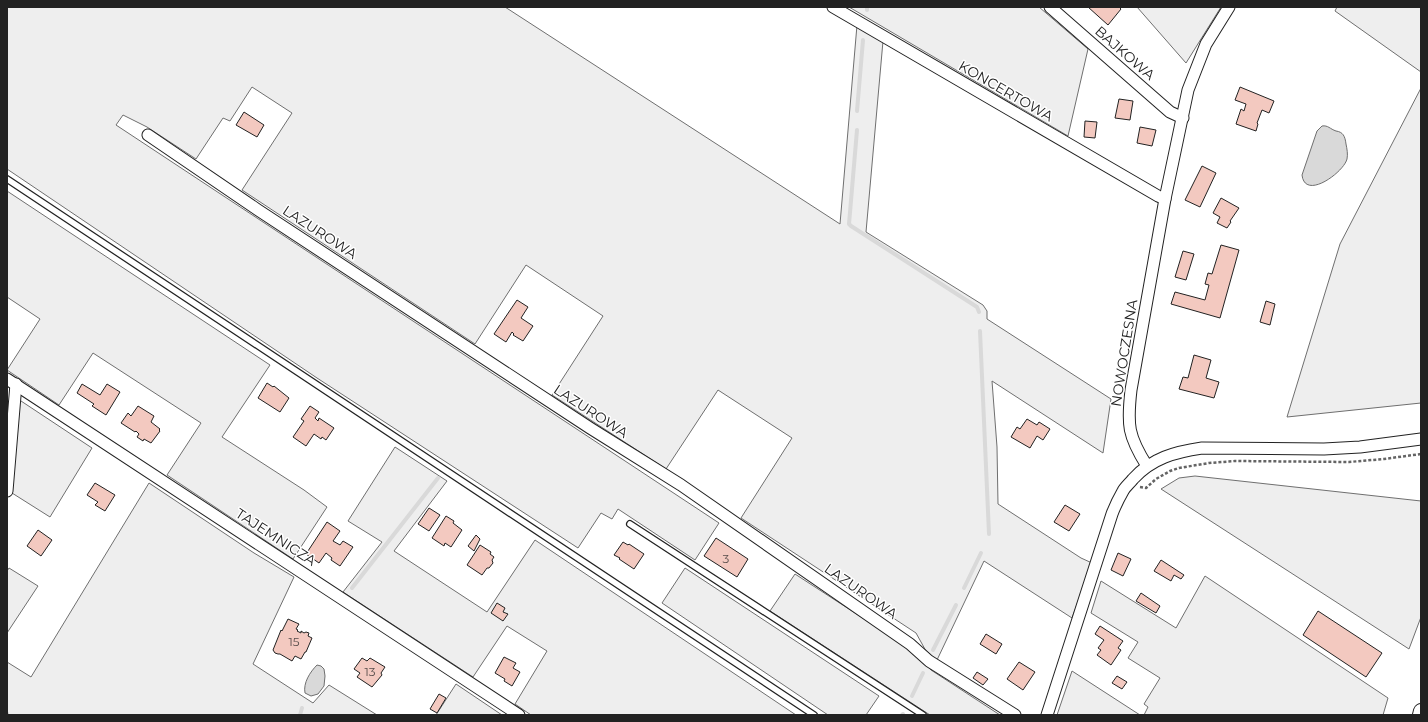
<svg xmlns="http://www.w3.org/2000/svg" width="1428" height="722" font-family="Montserrat,sans-serif">
<style>
.green{fill:#eee;stroke:#6f6f6f}
.water{fill:#d9d9d9;stroke:#6f6f6f}
.lines{fill:none;stroke-linecap:round;stroke-linejoin:round}
.stream{stroke:#d9d9d9;stroke-width:4}
.building{fill:#f3c9c0;stroke:#222}
.service-casing{stroke:#222;stroke-width:8}
.minor-casing{stroke:#222;stroke-width:13}
.tertiary-casing{stroke:#222;stroke-width:16}
.path{stroke:#646464;stroke-width:2.5;stroke-dasharray:3 2;stroke-linecap:butt}
.service{stroke:#fff;stroke-width:5.5}
.minor{stroke:#fff;stroke-width:11}
.tertiary{stroke:#fff;stroke-width:14}
.labels{text-anchor:middle;dominant-baseline:central;stroke-width:3;stroke-linejoin:round;paint-order:stroke}
.number-label{font-size:12px;fill:#564c4a}
.street-label{font-size:14px;fill:#222;stroke:#fff}
</style>
<rect width="100%" height="100%" fill="#fff"/>
<g class="green">
<path d="M7,7H505L840,224L857,25L883,41L866,232L983,305L987,311V319L1111,399L1103,453L992,381L997,447L998,504L1081,558L1092,563L1072,618L984,561L937,660L926,651L916,633L741,518L792,438L718,390L666,469L552,395L603,316L526,265L475,344L242,190L292,113L252,87L230,121L223,118L196,159L147,127L123,115L116,125L719,523L695,560L618,509L612,519L601,513L578,548L317,378L7,169Z"/>
<path d="M849,7H1039L1088,49L1068,136Z"/>
<path d="M1137,7H1221L1186,63Z"/>
<path d="M1337,7H1421V72L1335,11Z"/>
<path d="M1421,88V403L1287,417L1340,244Z"/>
<path d="M7,191L270,365L222,437L304,490L327,507L293,559L167,475L201,423L93,353L59,405L7,370L40,319L7,297Z"/>
<path d="M18,399L92,448L50,517L12,493Z"/>
<path d="M395,447L447,481L394,551L487,612L535,540L796,715H531L515,704L547,651L507,626L473,677L343,592L382,542L348,521Z"/>
<path d="M1195,476L1421,501V617L1409,649L1161,489L1179,478Z"/>
<path d="M149,483L254,553L294,577L253,664L313,703L329,685L377,715H8L7,708V662L31,677Z"/>
<path d="M9,568L38,586L7,633V571Z"/>
<path d="M685,568L879,696L866,715H828L662,603Z"/>
<path d="M795,574L912,650L931,670L1000,715H930L770,611Z"/>
<path d="M1205,576L1388,698L1383,715H1144L1148,707L1144,704L1160,678L1128,658L1138,642L1091,613L1101,581L1176,628Z"/>
<path d="M1072,671L1140,715H1057Z"/>
<path d="M456,684L502,715H436Z"/>
</g>
<g class="water">
<path d="M1322,126C1328,125 1330,129 1336,131C1343,132 1345,136 1346,144C1347,149 1348,154 1347,159C1344,172 1305,201 1302,175L1317,131Z"/>
<path d="M317,665L321,666L324,669L325,676L324,686L318,694L311,696L305,693C303,683 310,672 317,665Z"/>
</g>
<g class="lines">
<g class="stream">
<path d="M867,10V7"/>
<path d="M857,111L863,40"/>
<path d="M857,130L849,224L851,226L977,307L979,312"/>
<path d="M980,331L989,534"/>
<path d="M352,588L438,478"/>
<path d="M964,588L981,553"/>
<path d="M933,650L956,605"/>
<path d="M912,696L923,673"/>
<path d="M300,715L302,708"/>
<path d="M902,715L903,714"/>
</g>
</g>
<g class="building">
<path d="M1088,7H1119L1121,9L1108,25Z"/>
<path d="M1240,87L1274,101L1269,113L1262,110L1257,123L1258,124L1256,131L1236,124L1241,109L1244,111L1246,104L1235,100Z"/>
<path d="M1119,99L1133,101L1130,120L1115,118Z"/>
<path d="M244,112L264,125L257,137L236,125Z"/>
<path d="M1085,121L1097,122L1095,138L1084,137Z"/>
<path d="M1140,127L1156,130L1152,146L1137,143Z"/>
<path d="M1202,166L1216,173L1200,207L1185,200Z"/>
<path d="M1221,198L1239,208L1230,221L1231,222L1227,228L1217,223L1220,217L1213,213Z"/>
<path d="M1221,245L1239,250L1220,318L1171,304L1175,292L1205,300L1209,285L1205,284L1208,273L1212,274Z"/>
<path d="M1183,251L1194,254L1186,280L1175,277Z"/>
<path d="M517,300L528,307L521,318L533,326L523,341L513,335L514,334L512,332L506,342L494,334Z"/>
<path d="M1266,301L1275,304L1270,325L1260,322Z"/>
<path d="M1194,355L1211,360L1206,378L1219,382L1214,398L1179,389L1183,377L1188,378Z"/>
<path d="M267,383L273,387L274,386L289,398L280,412L258,398Z"/>
<path d="M82,384L100,395L107,384L120,392L106,415L92,406L94,404L77,393Z"/>
<path d="M138,406L154,416L151,422L160,429L159,430L160,431L151,443L144,439L143,441L137,437L139,434L136,431L135,432L121,423L128,413L131,416Z"/>
<path d="M310,406L319,412L315,418L318,421L319,418L334,428L326,440L322,437L321,439L314,434L306,446L293,437L304,421L301,419Z"/>
<path d="M1027,419L1037,425L1039,422L1050,429L1043,440L1037,436L1030,448L1011,437L1017,427L1020,429Z"/>
<path d="M95,483L115,495L105,511L95,505L98,502L87,495Z"/>
<path d="M1065,505L1080,514L1069,531L1054,522Z"/>
<path d="M429,508L440,515L429,531L418,524Z"/>
<path d="M446,516L454,521L453,523L462,530L451,547L445,543L444,546L432,538Z"/>
<path d="M327,522L340,531L333,541L340,545L343,541L353,547L340,566L331,560L332,558L326,553L319,563L306,554Z"/>
<path d="M38,530L52,540L41,556L27,546Z"/>
<path d="M476,535L480,539L474,551L468,546Z"/>
<path d="M716,538L748,559L737,577L704,556Z"/>
<path d="M623,542L628,545L629,544L644,554L634,569L619,559L620,558L614,555Z"/>
<path d="M480,545L491,552L490,554L494,557L492,560L493,563L489,568H487L482,575L467,565Z"/>
<path d="M1118,553L1131,559L1123,576L1111,570Z"/>
<path d="M1161,560L1184,575L1181,579L1174,575L1171,581L1154,571Z"/>
<path d="M1141,593L1160,606L1156,613L1136,601Z"/>
<path d="M497,603L505,608L503,612L508,614L503,621L491,613Z"/>
<path d="M1318,611L1382,653L1366,677L1303,635Z"/>
<path d="M288,619L299,624L296,629L298,630L297,631L301,633V631L304,633L306,632L309,633L308,636L312,638L306,652H305L301,659L295,656L292,661L280,654H278L275,653L273,650L281,630L282,631Z"/>
<path d="M1100,626L1123,641L1118,648L1121,650L1111,665L1097,655L1101,650L1098,648L1104,640L1095,634Z"/>
<path d="M986,634L1002,644L996,654L980,644Z"/>
<path d="M504,657L516,663L513,668L520,672L512,686L504,681L505,679L495,673Z"/>
<path d="M362,658L367,661L370,658L385,667L381,673L382,675L372,687L357,677L360,673L354,669Z"/>
<path d="M1019,662L1035,672L1023,690L1007,679Z"/>
<path d="M977,672L988,679L983,685L973,678Z"/>
<path d="M1117,676L1127,682L1122,689L1112,683Z"/>
<path d="M439,694L446,698L437,713L430,709Z"/>
</g>
<g class="lines">
<defs>
<g id="service">
<path d="M7,179L814,715"/>
<path d="M630,524L923,715"/>
</g>
<g id="minor">
<path d="M833,7L1158,196L1165,199"/>
<path d="M1050,7L1170,112L1183,118"/>
<path d="M148,135L258,210L590,428L681,485L910,644L929,661L1015,715"/>
<path d="M7,379L519,715"/>
<path d="M1147,466C1128,436 1127,425 1131,390L1165,199L1188,90L1206,44L1229,7"/>
<path d="M7,491L16,384"/>
<path d="M1047,715L1112,514C1115,506 1119,498 1123,491C1125,487 1130,483 1133,479C1152,458 1175,452 1202,448L1324,449L1360,447L1421,439"/>
</g>
<path id="tertiary" d="M1420,715L1421,711"/>
</defs>
<use href="#service" class="service-casing"/>
<use href="#minor" class="minor-casing"/>
<use href="#tertiary" class="tertiary-casing"/>
<path class="path" d="M1140,487L1146,488L1156,479L1170,471L1179,468L1209,463L1235,461L1349,462L1384,459L1421,454"/>
<use href="#service" class="service"/>
<use href="#minor" class="minor"/>
<use href="#tertiary" class="tertiary"/>
</g>
<g class="labels">
<g class="number-label">
<text x="726" y="558">3</text>
<text x="294" y="641">15</text>
<text x="370" y="671">13</text>
</g>
<g class="street-label">
<text transform="translate(1125 53) rotate(41)">BAJKOWA</text>
<text transform="translate(1006 91) rotate(30)">KONCERTOWA</text>
<text transform="translate(320 232) rotate(33)">LAZUROWA</text>
<text transform="translate(1124 353) rotate(-81)">NOWOCZESNA</text>
<text transform="translate(591 411) rotate(33)">LAZUROWA</text>
<text transform="translate(276 537) rotate(33)">TAJEMNICZA</text>
<text transform="translate(861 591) rotate(35)">LAZUROWA</text>
</g>
</g>
<rect width="1428" height="722" fill="none" stroke="#222222" stroke-width="16"/>
</svg>
